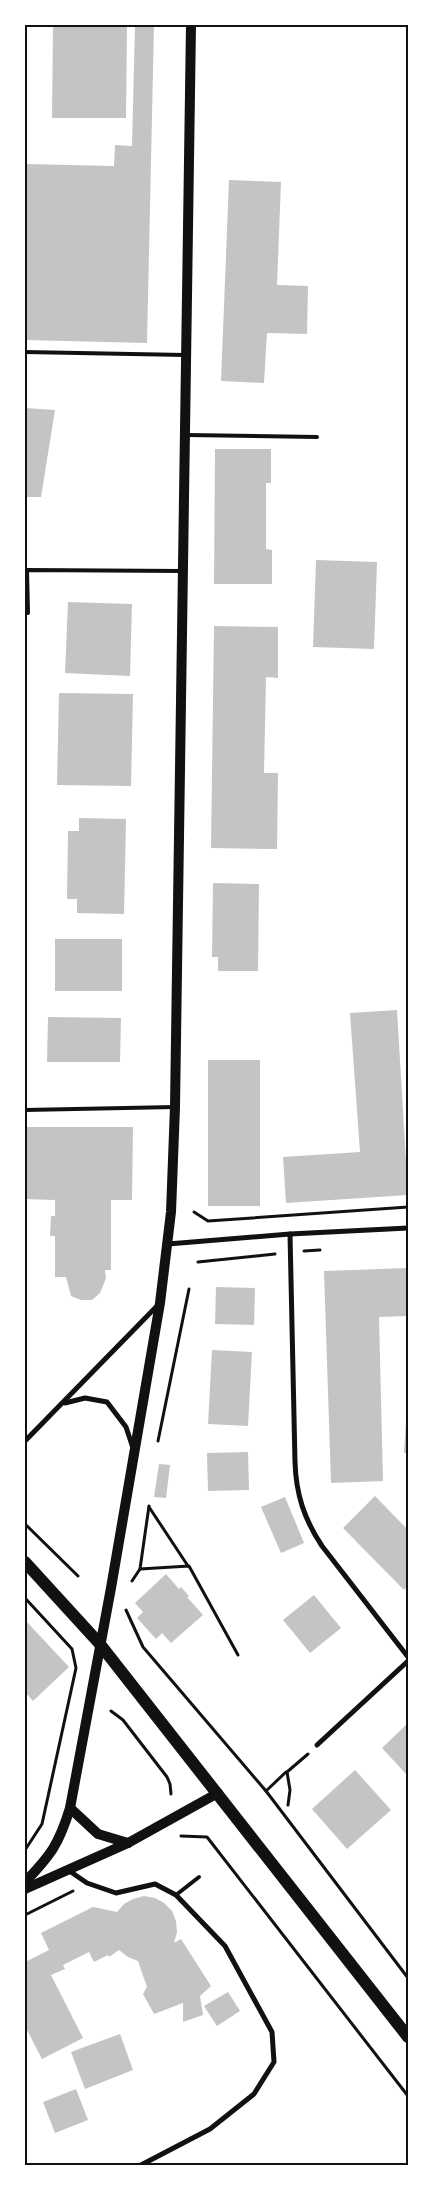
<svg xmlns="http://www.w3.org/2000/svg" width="433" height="2190" font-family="'Source Serif 4',serif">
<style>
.building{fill:#c4c4c4}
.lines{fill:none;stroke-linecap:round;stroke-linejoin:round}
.path{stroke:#111;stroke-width:3}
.service{stroke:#111;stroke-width:4}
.minor{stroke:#111;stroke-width:5}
.secondary{stroke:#111;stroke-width:10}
.primary{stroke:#111;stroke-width:12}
.neatline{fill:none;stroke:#111;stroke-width:2}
</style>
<rect width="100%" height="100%" fill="#fff"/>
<g class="building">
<path d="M53,25H127L126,118H52Z"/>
<path d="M135,25H154L147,343L25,340V164L114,166L115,145L132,146Z"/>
<path d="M229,180L281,182L277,285L308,286L307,334L267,333L264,383L221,381Z"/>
<path d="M25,408L55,410L41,497H25Z"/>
<path d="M215,449H271V483H266V549L272,550V584H214Z"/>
<path d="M316,560L377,562L374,649L313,647Z"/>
<path d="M68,602L132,604L130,676L65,673Z"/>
<path d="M214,626L278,627V678L266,677L264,773H278L277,849L211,848Z"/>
<path d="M59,693L133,694L131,786L57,785Z"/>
<path d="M79,818L126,819L124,914L77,913V899H67L68,831H79Z"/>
<path d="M213,883L259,884L258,971H218V957H212Z"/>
<rect x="55" y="939" width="67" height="52"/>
<path d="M397,1010L408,1195L286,1203L283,1157L360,1152L350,1013Z"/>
<path d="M48,1017L121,1018L120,1062H47Z"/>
<rect x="208" y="1060" width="52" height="146"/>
<path d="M25,1127H133L132,1200H111V1270H105L106,1278L100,1293L92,1300H81L71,1296L66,1277H55V1236H50L51,1216H55V1200L25,1199Z"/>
<path d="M408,1268V1316L379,1317L383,1481L331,1483L324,1271Z"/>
<path d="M216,1287L255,1288L254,1325L215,1324Z"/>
<path d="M212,1350L252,1352L248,1426L208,1424Z"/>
<path d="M406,1421L408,1422V1453H404Z"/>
<path d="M248,1452L249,1490L208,1491L207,1453Z"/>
<path d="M159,1464L170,1465L166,1498L154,1497Z"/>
<path d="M375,1496L408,1530V1586L404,1590L343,1528Z"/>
<path d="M285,1497L304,1543L281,1553L261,1507Z"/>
<path d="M166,1574L179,1589L181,1587L189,1596L187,1597L203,1615L171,1643L162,1633L156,1639L137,1618L143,1612L135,1603Z"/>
<path d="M314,1595L341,1628L310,1653L283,1620Z"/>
<path d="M25,1620L69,1667L33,1701L25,1692Z"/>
<path d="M408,1723V1776L382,1748Z"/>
<path d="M355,1770L391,1810L347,1849L312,1809Z"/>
<path d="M144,1896L155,1898L164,1903L172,1911L176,1921L177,1932L174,1943L181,1939L211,1986L200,1996L203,2015L183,2022V2003L154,2014L143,1994L147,1987L138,1961L128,1957L119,1950L109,1957L108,1955L94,1962L89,1952L63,1965L65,1969L51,1975L83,2038L42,2059L25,2026V1962L49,1950L41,1933L93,1907L117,1912L124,1904L133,1899Z"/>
<path d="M228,1992L240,2011L217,2026L204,2006Z"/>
<path d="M120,2034L133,2070L85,2089L71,2052Z"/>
<path d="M76,2089L88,2120L55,2133L43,2102Z"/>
</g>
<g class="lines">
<g class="path">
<path d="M194,1212L208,1221L408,1207"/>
<path d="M304,1251L320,1250"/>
<path d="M198,1262L275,1254"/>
<path d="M158,1441L189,1289"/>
<path d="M149,1507L188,1566"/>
<path d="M25,1524L78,1576"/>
<path d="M140,1569L189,1566L238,1655"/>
<path d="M132,1581L140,1569L149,1506"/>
<path d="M25,1598L72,1649L76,1668L42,1824L25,1850"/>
<path d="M126,1610L143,1647L266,1791L408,1978"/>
<path d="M111,1711L123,1720L167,1777L170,1784L171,1794"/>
<path d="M266,1791L286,1772"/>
<path d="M288,1805L290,1790L287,1772L308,1754"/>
<path d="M181,1836L207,1837L408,2096"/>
<path d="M25,1915L73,1891"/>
</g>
<g class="service">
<path d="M25,352L185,355"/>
<path d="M186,435L317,437"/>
<path d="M25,613H28L27,570L182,571"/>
<path d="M25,1110L175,1107"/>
<path d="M176,1895L199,1877"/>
</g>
<g class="minor">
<path d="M290,1234L295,1462C296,1494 304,1519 322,1546L408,1657"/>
<path d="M168,1244L290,1234L408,1228"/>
<path d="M65,1403L85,1398L107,1402L126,1427L133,1448"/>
<path d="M25,1441L158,1305"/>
<path d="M317,1745L408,1661"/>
<path d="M68,1870L87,1883L116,1893L155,1884L176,1895L225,1946L272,2032L274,2062L254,2094L210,2129L141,2165"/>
</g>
<g class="secondary">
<path d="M70,1808L98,1834L128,1843"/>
<path d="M25,1882C51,1855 59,1844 70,1808L111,1588L160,1303L171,1212L175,1107L191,25"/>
<path d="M25,1889L128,1843L218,1793"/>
</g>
<path class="primary" d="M25,1562L99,1643L408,2037"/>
</g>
<rect width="433" height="2190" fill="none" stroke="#ffffff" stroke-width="52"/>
<rect x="26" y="26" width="381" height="2138" class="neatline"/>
</svg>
